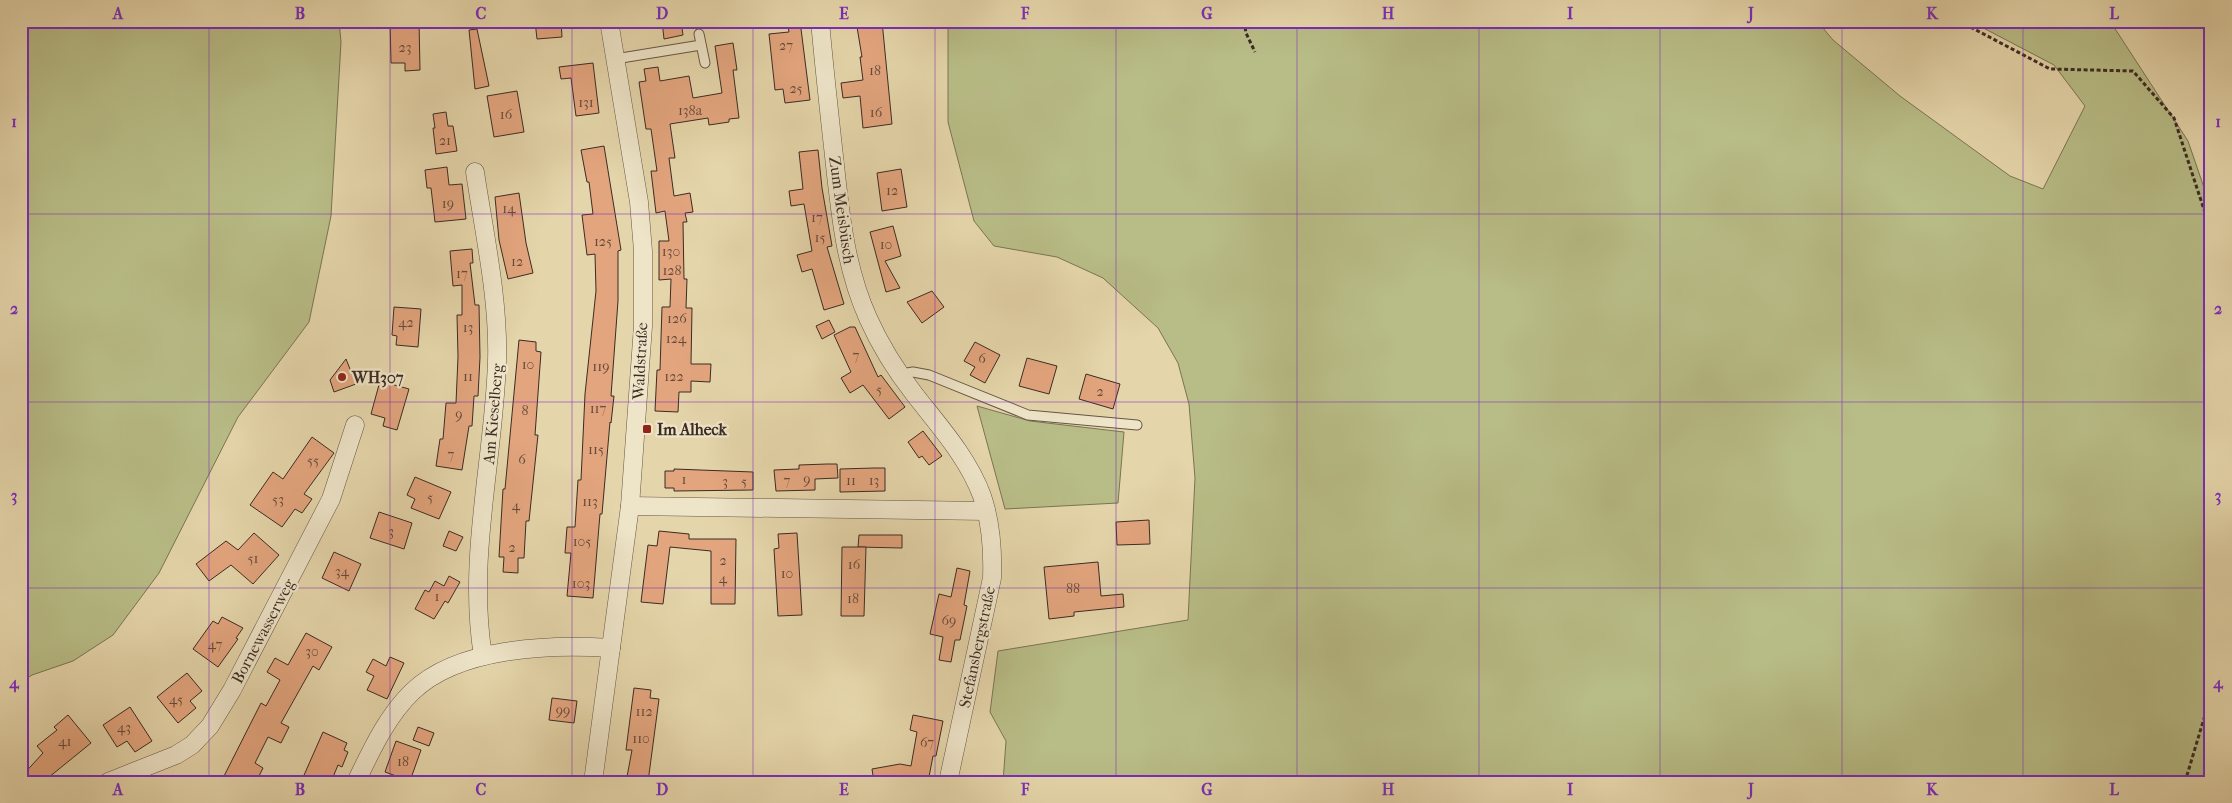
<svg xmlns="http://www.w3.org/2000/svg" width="2232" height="803" font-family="'IM FELL French Canon',serif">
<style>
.green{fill:#b8bc86;stroke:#7a7455}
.building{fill:#e3a57e;stroke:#3b2b24}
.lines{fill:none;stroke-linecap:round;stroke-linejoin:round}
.service-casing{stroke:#665646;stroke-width:11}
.minor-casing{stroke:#665646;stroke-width:19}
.path{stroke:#3b2b24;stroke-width:3;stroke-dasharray:4 2.5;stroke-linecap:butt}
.service{stroke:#eee4c8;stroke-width:9}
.minor{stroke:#eee4c8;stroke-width:18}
.grid{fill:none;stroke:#7b2cbf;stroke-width:1;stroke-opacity:0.55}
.poi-dot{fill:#8f2418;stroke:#eee4c8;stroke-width:2}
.labels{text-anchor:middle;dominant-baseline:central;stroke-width:4.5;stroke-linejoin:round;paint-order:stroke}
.number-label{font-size:14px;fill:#654a3a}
.street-label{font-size:16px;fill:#3b2b24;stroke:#eee4c8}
.poi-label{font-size:16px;font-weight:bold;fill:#3b2b24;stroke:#eee4c8;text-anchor:start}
.neatline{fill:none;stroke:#7b2cbf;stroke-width:2}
.grid-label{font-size:16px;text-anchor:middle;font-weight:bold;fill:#7b2cbf}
</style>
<rect width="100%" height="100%" fill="#e5d5aa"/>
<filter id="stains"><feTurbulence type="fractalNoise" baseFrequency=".004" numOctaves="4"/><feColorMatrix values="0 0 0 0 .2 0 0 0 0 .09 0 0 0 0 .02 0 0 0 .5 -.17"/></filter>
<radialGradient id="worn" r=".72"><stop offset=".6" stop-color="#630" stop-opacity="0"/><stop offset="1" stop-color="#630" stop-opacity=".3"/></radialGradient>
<g class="green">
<path d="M21,21H339L341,42L331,216L309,322L238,417L159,573L113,635L73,661L32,675L21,682Z"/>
<path d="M948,21H1817L1833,40L1900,96L2010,176L2043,189L2085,106L2054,65L1970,21H2110L2188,141L2211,208V782H1003L1006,741L990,712L998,651L1188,620L1195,478L1189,404L1178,363L1158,328L1103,278L1057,257L994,246L974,221L948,122Z"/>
<path d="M977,406L1030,421L1124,432L1118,503L1005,509Z"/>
</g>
<g class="building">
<path d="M390,21H419L420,70L405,71V63H391Z"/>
<path d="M535,21H561L562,37L537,39Z"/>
<path d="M662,21H681L683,35L664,39Z"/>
<path d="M787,21H800L810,100L785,103L783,89L775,90L769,34L789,32Z"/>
<path d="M856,21H882L892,124L863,128L860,96L843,98L841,83L863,80L860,57H862Z"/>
<path d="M477,29L489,86L475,89L469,30Z"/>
<path d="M733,43L737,70H733L739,118L729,119V122L709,125L708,118L670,124L675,158H669L674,196L690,193L693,212L685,213L687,222H683L684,279H687L686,308H692L691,364H711L710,382L691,381V392H679L678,412L655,411L657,370H660L662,307H670L671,279L659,280V241H669L665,211L656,213L651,171H657L651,129H646L639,82L646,81L644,69L658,67L660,81L689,76L693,98L722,93L715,46Z"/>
<path d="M593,63L599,113L576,116L571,78L561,79L559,67Z"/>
<path d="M517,91L524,132L494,137L487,96Z"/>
<path d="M446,112L448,126H453L457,151L436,154L433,128H435L433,114Z"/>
<path d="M604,146L621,250L618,251V301L611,396H614L611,423L610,422L602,514H600L593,598L567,596L571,553H565L567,527H575L578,480H581L585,394L596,291L595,254L587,255L582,215L593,214L589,182H587L581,150Z"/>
<path d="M818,150L822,188L832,246L827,247L844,304L824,310L812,269L802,272L797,255L812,251L804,204L791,206L789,191L803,189L799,152Z"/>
<path d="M447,167L449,185L462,184L466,219L435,222L431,188H427L425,170Z"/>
<path d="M901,169L907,207L882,211L877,173Z"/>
<path d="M519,193L526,243L533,273L508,279L499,240L495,197Z"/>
<path d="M893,226L901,256L885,261L900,288L886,292L870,232Z"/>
<path d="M472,249L473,263H470L475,305H479L480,357L478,396H474L472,426H469L462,470L436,466L440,439H443L446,403H456L458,357L457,315H462V285L453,286L450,251Z"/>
<path d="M932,291L944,307L922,323L907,302Z"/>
<path d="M394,307L421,309L418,347L396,345L397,336L392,335Z"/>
<path d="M829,320L835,332L822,339L816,326Z"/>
<path d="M850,327H855L878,377L881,375L905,407L889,419L863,385L850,393L841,378L851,372L834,335Z"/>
<path d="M519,340L536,342V351L541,352L535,435H538L529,521H526L524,558H518V573L503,572L504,557H499L503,489H505Z"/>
<path d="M975,342L1000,355L985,383L970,375L975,367L964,361Z"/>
<path d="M1027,358L1057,366L1049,394L1019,386Z"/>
<path d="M346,359L356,384L334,392L330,380Z"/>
<path d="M1086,374L1120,384L1113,409L1079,399Z"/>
<path d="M380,381L409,389L397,430L383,426L385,418L371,414Z"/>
<path d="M923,431L942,456L929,465L922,456L919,458L908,442Z"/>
<path d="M312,437L334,453L304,494L312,499L302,513L295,509L282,527L250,505L273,472L283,479Z"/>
<path d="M827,464H837L838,478L815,479V490L776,491L774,470L799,469V465Z"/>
<path d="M874,468H885V491L840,492V469Z"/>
<path d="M674,469L753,472V490L674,491V488H665V471H674Z"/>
<path d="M415,477L451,492L439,519L411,508L415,499L407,495Z"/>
<path d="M379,512L412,523L404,549L370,538Z"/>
<path d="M1149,520L1150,544L1117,545L1116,522Z"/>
<path d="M449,531L463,537L456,551L443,546Z"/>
<path d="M659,531L689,534V539H736L735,604H711V551L670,547L663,604L641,602L648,545L657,546Z"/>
<path d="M254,533L279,555L253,584L231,565L209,581L196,564L226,541L238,550Z"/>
<path d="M797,533L802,615L778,616L774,549L779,548L778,534Z"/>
<path d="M859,535H902V548L858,547Z"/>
<path d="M842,547H866L864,616H841Z"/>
<path d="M334,552L361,564L349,591L322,578Z"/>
<path d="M1098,562L1101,596L1123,594L1124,607L1074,612V616L1049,619L1044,567Z"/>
<path d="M957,568L970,571L964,605L967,606L960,640H955L951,662L939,660L943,637L930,634L939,594L951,597Z"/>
<path d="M449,576L460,582L448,603L445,601L434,619L415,609L425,590L429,592L435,581L444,586Z"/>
<path d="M222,617L243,628L236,638L238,639L218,667L193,649L213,621L218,624Z"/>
<path d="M306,633L332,647L319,670L313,666L281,723L289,727L281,743L268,737L255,763L263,768L256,782H221L261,703L266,706L280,680L267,672L275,658L288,665Z"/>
<path d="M390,657L404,663L387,699L367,690L374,676L366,672L373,659L386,666Z"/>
<path d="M187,673L202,691L190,701L196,708L178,723L157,697Z"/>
<path d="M634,688L651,690L650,698L659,699L648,782H626L632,750H626Z"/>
<path d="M552,698L577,701L574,723L549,720Z"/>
<path d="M130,707L152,741L135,752L127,741L117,747L103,725Z"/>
<path d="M68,715L91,743L43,782H21V777L43,753L37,746L57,730L54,727Z"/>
<path d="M913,715L943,721L936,756H933L928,782H874L872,769L900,764L911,766L917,732L910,730Z"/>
<path d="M418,727L434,733L429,746L413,740Z"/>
<path d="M323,732L347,743L344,750L348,752L342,767L338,765L331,782H301Z"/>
<path d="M396,741L421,750L410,781L385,772Z"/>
</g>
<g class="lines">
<defs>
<g id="service">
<path d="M699,34L705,63"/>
<path d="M615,59L701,45"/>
<path d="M901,374L913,372L929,375L1028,415L1137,425"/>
</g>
<g id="minor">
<path d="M820,21C824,66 829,111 834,156C840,212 845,267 868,318C880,345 897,372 915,395C940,427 968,458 982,496C991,522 993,550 992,578L948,782"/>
<path d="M475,172C484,232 499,300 497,361C494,459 467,558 483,656"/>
<path d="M630,506L986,511"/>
<path d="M108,782L176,755L192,745L210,726L232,690L331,499L355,425"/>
<path d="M356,782C371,751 387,716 412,692C458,647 551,644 611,648"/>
<path d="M593,782L630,506L643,326V251L639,202L609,21"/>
</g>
</defs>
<use href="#service" class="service-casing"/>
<use href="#minor" class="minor-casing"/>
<g class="path">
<path d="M1244,21L1246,33L1255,52"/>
<path d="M1959,21L2050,69L2133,71L2174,118L2211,231"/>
<path d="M2185,782L2211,695"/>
</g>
<use href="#service" class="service"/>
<use href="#minor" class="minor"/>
</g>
<path class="grid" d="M209,21V782M390,21V782M572,21V782M753,21V782M935,21V782M1116,21V782M1297,21V782M1479,21V782M1660,21V782M1842,21V782M2023,21V782M21,214H2211M21,402H2211M21,588H2211"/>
<g class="poi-dot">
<circle cx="342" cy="377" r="5"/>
<rect x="642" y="424" width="10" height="10" rx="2.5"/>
</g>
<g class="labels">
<g class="number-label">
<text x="786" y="45">27</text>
<text x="405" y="47">23</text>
<text x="875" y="70">18</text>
<text x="796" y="88">25</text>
<text x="586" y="102">131</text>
<text x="690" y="110">138a</text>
<text x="876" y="112">16</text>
<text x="506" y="114">16</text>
<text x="445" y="140">21</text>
<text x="892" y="190">12</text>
<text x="448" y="203">19</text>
<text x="509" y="208">14</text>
<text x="817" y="217">17</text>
<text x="820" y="237">15</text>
<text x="603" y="241">125</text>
<text x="886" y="244">10</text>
<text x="671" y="251">130</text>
<text x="517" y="261">12</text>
<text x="672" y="270">128</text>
<text x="462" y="273">17</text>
<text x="677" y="318">126</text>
<text x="406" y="322">42</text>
<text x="468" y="327">13</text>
<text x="676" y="338">124</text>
<text x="856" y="355">7</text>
<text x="982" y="358">6</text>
<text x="528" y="364">10</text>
<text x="601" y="366">119</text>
<text x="468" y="376">11</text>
<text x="674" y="376">122</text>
<text x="879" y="389">5</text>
<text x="1100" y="391">2</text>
<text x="598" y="408">117</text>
<text x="525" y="410">8</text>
<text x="459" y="414">9</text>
<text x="596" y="449">115</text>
<text x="451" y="454">7</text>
<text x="522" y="459">6</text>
<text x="313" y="460">55</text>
<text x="684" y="479">1</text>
<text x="807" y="479">9</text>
<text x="787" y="480">7</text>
<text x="851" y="480">11</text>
<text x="874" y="480">13</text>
<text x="725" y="481">3</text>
<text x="744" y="481">5</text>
<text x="430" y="497">5</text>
<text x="278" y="499">53</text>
<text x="590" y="501">113</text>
<text x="516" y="505">4</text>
<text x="391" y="531">3</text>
<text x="582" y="541">105</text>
<text x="512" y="547">2</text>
<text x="253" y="558">51</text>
<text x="723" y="560">2</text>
<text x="854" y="564">16</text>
<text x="342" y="571">34</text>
<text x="787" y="573">10</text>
<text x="723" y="578">4</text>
<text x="581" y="583">103</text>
<text x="1073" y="588">88</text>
<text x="437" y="596">1</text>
<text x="853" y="598">18</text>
<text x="949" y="620">69</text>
<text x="215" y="644">47</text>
<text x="312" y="651">30</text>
<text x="176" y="699">45</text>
<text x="563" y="710">99</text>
<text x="644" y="711">112</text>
<text x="124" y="727">43</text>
<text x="641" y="738">110</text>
<text x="65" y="741">41</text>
<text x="927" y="742">67</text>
<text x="403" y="761">18</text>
</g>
<g class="street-label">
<text transform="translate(842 210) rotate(82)">Zum Meisbüsch</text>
<text transform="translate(640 361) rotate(-87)">Waldstraße</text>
<text transform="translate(493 414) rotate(-85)">Am Kieselberg</text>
<text transform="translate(263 631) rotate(-62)">Bornewasserweg</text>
<text transform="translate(977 647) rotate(-78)">Stefansbergstraße</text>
</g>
<g class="poi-label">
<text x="352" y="377">WH307</text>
<text x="657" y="429">Im Alheck</text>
</g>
</g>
<rect width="2232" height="803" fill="none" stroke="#e5d5aa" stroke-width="55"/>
<rect x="28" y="28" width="2176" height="748" class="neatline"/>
<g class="grid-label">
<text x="118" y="19">A</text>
<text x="300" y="19">B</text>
<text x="481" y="19">C</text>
<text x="662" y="19">D</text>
<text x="844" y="19">E</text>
<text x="1025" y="19">F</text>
<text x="1207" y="19">G</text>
<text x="1388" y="19">H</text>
<text x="1570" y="19">I</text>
<text x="1751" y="19">J</text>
<text x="1932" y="19">K</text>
<text x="2114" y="19">L</text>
<text x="14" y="127">1</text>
<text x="2218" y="127">1</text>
<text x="14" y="314">2</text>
<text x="2218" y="314">2</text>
<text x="14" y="501">3</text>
<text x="2218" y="501">3</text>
<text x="14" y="688">4</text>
<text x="2218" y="688">4</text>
<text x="118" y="795">A</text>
<text x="300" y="795">B</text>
<text x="481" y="795">C</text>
<text x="662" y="795">D</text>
<text x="844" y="795">E</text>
<text x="1025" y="795">F</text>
<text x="1207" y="795">G</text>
<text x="1388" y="795">H</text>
<text x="1570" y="795">I</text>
<text x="1751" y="795">J</text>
<text x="1932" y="795">K</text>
<text x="2114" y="795">L</text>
</g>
<rect width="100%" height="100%" filter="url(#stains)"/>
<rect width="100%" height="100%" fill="url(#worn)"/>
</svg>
